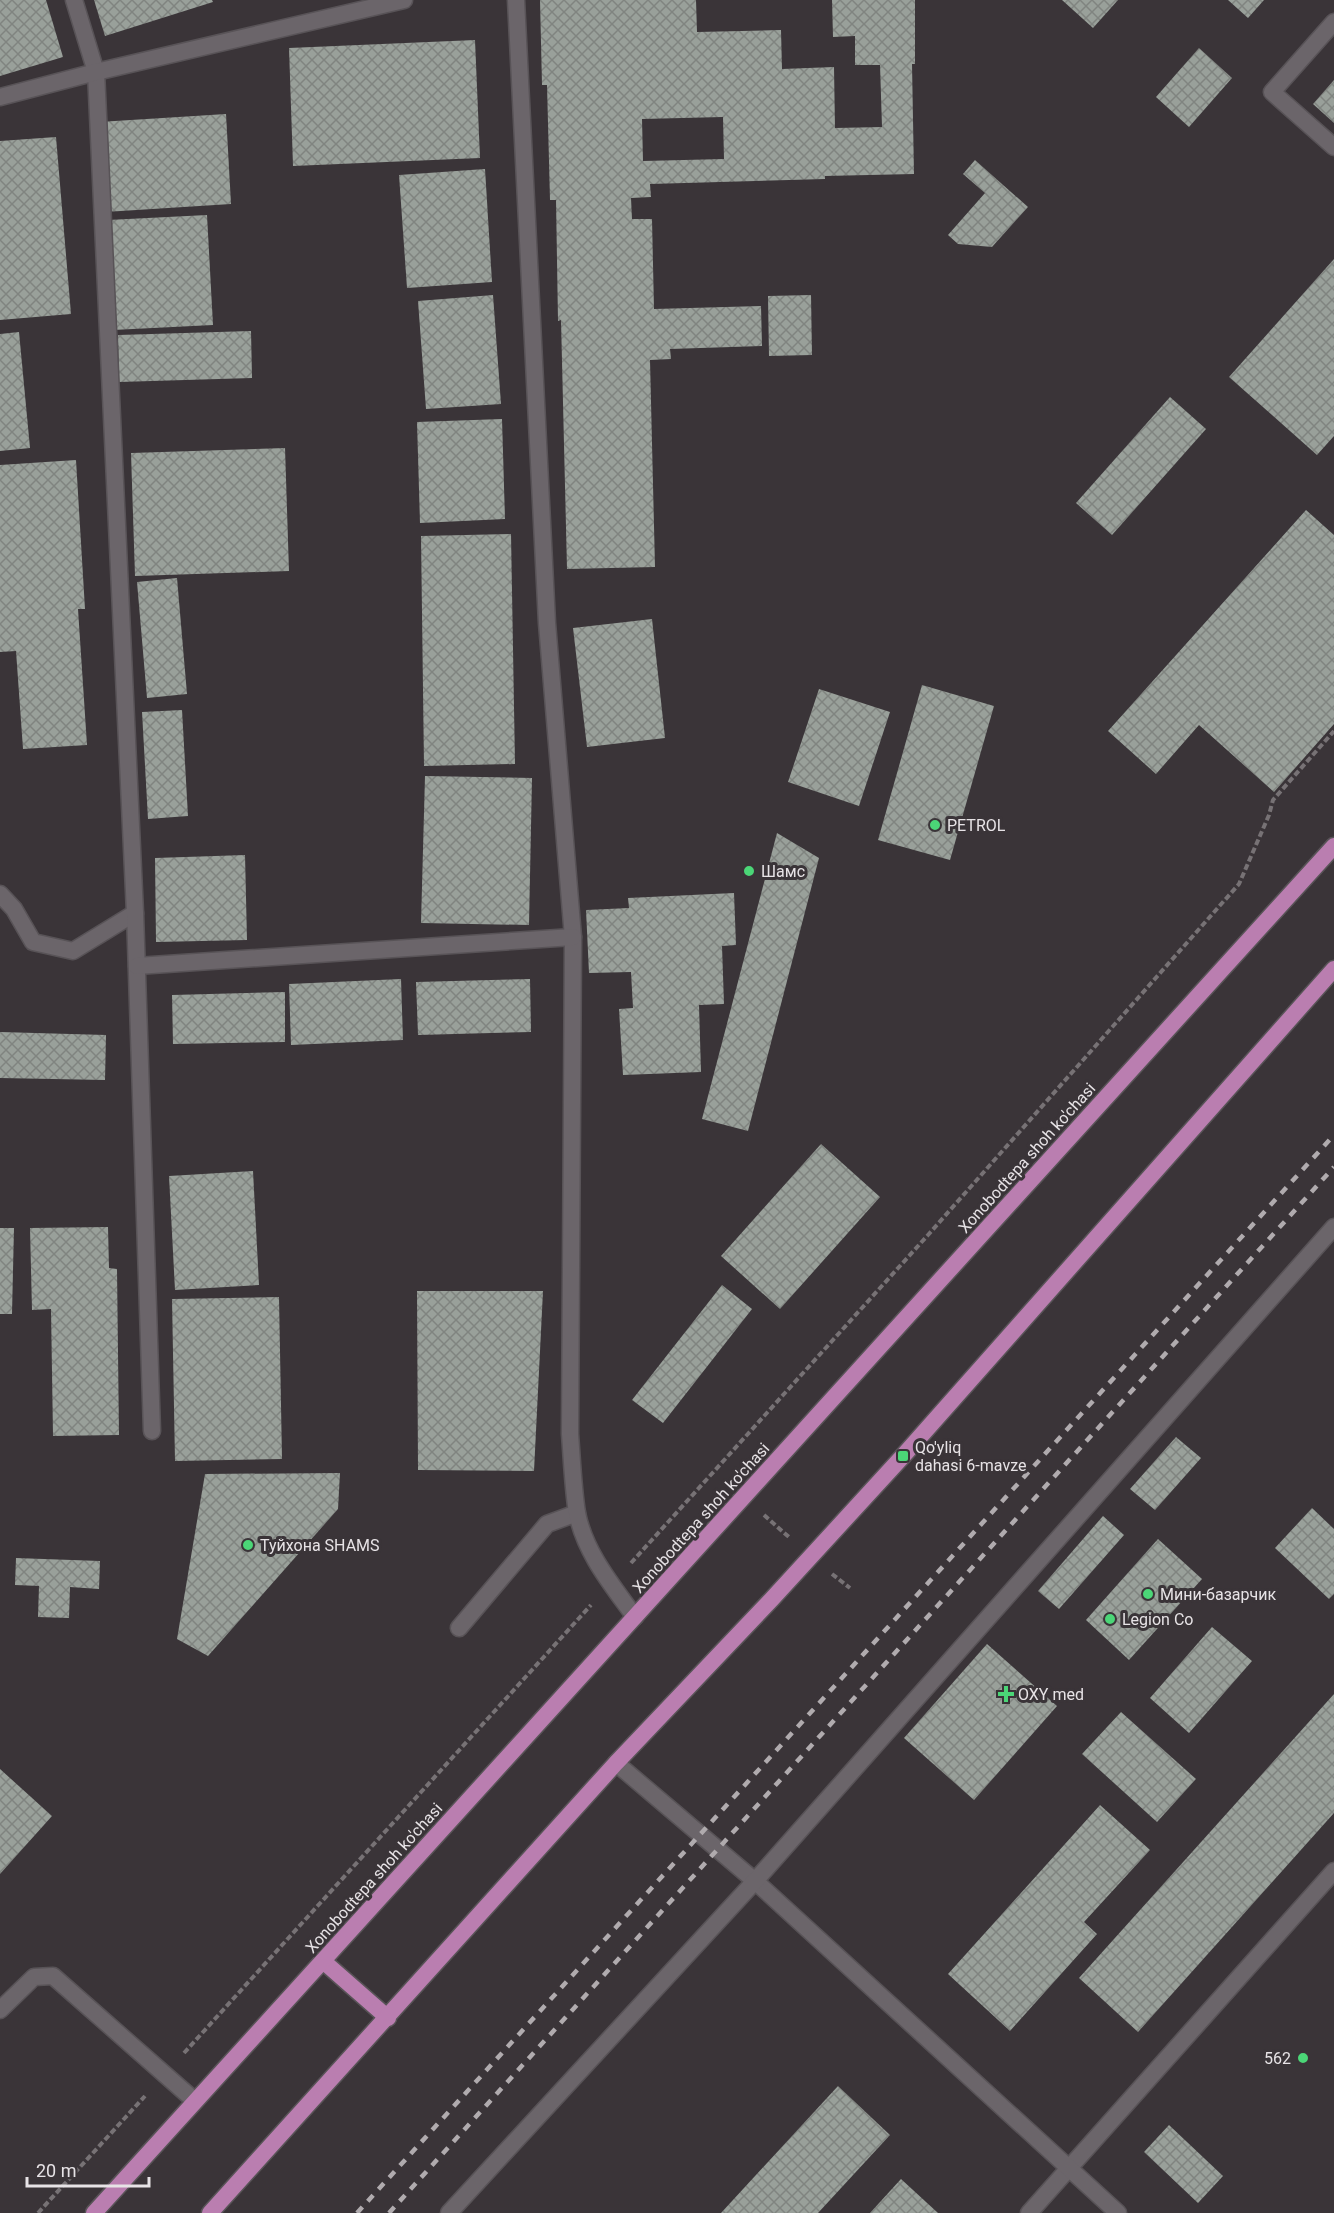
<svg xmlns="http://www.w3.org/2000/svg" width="1334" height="2213" font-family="Roboto,sans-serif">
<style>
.building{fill:url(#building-cross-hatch);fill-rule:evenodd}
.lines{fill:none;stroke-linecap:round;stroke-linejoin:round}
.service-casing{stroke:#585357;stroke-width:19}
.minor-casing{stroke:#585357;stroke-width:19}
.trunk-casing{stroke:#585357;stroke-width:19}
.path{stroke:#777275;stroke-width:4;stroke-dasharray:6 3;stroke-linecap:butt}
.service{stroke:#6b656a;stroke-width:16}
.minor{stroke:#6b656a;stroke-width:16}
.trunk{stroke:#ba7eb0;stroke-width:16}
.rail{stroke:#b0abae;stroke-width:4.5;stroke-dasharray:8 8;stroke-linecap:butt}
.poi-dot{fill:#4bd677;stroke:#3a3438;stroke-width:2}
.labels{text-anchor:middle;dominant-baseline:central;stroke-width:6;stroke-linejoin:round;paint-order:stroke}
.poi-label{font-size:16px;fill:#e7e3e6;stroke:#3a3438;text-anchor:start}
.street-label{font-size:16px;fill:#e7e3e6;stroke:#3a3438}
</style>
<defs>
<pattern id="building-cross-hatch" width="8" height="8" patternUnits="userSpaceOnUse" patternTransform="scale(1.5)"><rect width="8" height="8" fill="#99a09a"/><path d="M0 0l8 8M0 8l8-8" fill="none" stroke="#808480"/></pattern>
</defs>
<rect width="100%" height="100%" fill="#3a3438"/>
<g class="building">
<path d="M0,0H46L63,57L0,76Z"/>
<path d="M94,0H212L213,2L105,36Z"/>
<path d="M540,0H696L697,32L781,30L782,69L834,67L835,128L882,127L880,65H855V36L833,37L832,0H915V64H912L914,174L825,176V179L650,184L651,197L631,198L632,219H652L654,309L761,306L762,346L670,349L671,359L650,360L655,567L567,569L561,320L558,321L556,200H550L547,85H542ZM723,117L724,159L643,161L642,119Z"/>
<path d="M1062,0H1118L1093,28Z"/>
<path d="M1228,0H1264L1248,18Z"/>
<path d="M475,40L480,158L293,166L289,48Z"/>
<path d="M1199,48L1232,78L1189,127L1156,97Z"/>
<path d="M1334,80V123L1313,104Z"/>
<path d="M226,114L231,204L105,212L99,122Z"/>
<path d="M56,137L71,314L0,320V141Z"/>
<path d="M975,160L1028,207L992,247L958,244L948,235L985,193L963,174Z"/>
<path d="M485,169L492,282L407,288L399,175Z"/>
<path d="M207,215L213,325L113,330L108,220Z"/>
<path d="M1334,259V436L1317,455L1229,377Z"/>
<path d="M493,295L501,404L426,409L418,301Z"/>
<path d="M811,295L812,355L769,356L768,296Z"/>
<path d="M251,331L252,378L119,382L118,335Z"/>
<path d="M19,332L30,448L0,451V334Z"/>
<path d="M1170,397L1206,429L1112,535L1076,503Z"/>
<path d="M502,419L505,519L420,523L417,422Z"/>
<path d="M285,448L289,571L135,576L131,453Z"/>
<path d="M76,460L85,609H78L87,745L23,749L16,651L0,652V465Z"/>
<path d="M1306,510L1334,535V724L1274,792L1199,725L1156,774L1108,731Z"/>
<path d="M511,534L515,764L424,766L421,536Z"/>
<path d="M177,578L187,694L147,698L137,582Z"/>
<path d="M652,619L665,738L587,747L573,628Z"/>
<path d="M922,685L994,706L950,860L878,840Z"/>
<path d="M819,689L890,712L859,806L788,782Z"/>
<path d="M182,710L188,816L148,819L142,712Z"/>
<path d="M425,776L532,778L529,925L421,923Z"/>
<path d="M777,833L819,858L748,1131L702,1119Z"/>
<path d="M245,855L247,940L156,942L155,858Z"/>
<path d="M734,893L736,945L722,946L724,1004L699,1005L701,1072L623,1075L619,1009L633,1008L631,972L589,973L586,910L629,908L628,898Z"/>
<path d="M401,979L403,1040L291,1045L289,984Z"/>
<path d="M530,979L531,1032L418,1035L416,982Z"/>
<path d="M285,992V1042L173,1044L172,995Z"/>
<path d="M0,1032L106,1035L105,1080L0,1078Z"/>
<path d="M821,1144L880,1197L780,1309L721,1256Z"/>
<path d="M253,1171L259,1285L175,1290L169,1176Z"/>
<path d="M108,1227L109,1268L117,1269L119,1435L53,1436L51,1309L32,1310L30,1228Z"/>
<path d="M0,1228H14L12,1314H0Z"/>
<path d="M722,1285L752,1309L663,1423L632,1400Z"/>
<path d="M417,1291H543L534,1471L418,1470Z"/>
<path d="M279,1297L282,1459L175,1461L172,1299Z"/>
<path d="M1176,1437L1201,1458L1155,1510L1130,1489Z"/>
<path d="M340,1473L338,1509L208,1656L177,1639L205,1474Z"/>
<path d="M1312,1508L1334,1529V1594L1329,1599L1275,1548Z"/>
<path d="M1103,1516L1124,1535L1059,1609L1038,1591Z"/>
<path d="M1158,1539L1202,1579L1129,1660L1086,1620Z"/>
<path d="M16,1558L100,1561L99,1589L70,1587L69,1618L38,1617L39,1586L15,1585Z"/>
<path d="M1212,1627L1252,1661L1189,1733L1150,1698Z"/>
<path d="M987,1644L1057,1706L974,1800L904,1738Z"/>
<path d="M1334,1694V1813L1138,2032L1079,1978Z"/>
<path d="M1121,1712L1196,1779L1157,1822L1082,1754Z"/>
<path d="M0,1769L52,1816L0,1874Z"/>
<path d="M1100,1805L1150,1850L1084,1922L1097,1934L1010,2031L948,1974Z"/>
<path d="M838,2086L890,2135L818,2213H721Z"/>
<path d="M1169,2125L1223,2176L1198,2203L1144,2152Z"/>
<path d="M901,2179L938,2213H870Z"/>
</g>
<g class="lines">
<defs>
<g id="service">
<path d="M1334,22L1272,92L1334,147"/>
<path d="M0,894L14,909L33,942L73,951L135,913"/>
<path d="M459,1628L547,1524L577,1513"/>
<path d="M0,2010L34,1977L53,1976L195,2101"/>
<path d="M1029,2213L1334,1871"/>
</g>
<g id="minor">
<path d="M74,0L96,72L135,913L152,1431"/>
<path d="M516,0L547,623L573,937L570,1434C572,1460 573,1487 577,1513C585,1553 612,1585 635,1617"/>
<path d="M0,97L96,72L404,0"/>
<path d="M137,966L573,937"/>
<path d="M616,1763L755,1881L1118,2213"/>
<path d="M449,2213L755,1881L1334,1227"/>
</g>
<g id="trunk">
<path d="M323,1961L388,2018"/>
<path d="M94,2213L1334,846"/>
<path d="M210,2213L616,1763L771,1600L903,1456L1334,969"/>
</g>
</defs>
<use href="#service" class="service-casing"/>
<use href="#minor" class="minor-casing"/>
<use href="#trunk" class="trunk-casing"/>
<g class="path">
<path d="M764,1515L790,1538"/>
<path d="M631,1563L928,1235L1239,884L1269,815L1273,800L1334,731"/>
<path d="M832,1574L850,1588"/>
<path d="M184,2053L591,1605"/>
<path d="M38,2213L145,2096"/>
</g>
<use href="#service" class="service"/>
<use href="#minor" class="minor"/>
<use href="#trunk" class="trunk"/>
<g class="rail">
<path d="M357,2213L1334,1135"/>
<path d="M389,2213L1334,1167"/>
</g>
</g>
<g class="poi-dot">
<circle cx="935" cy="825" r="6"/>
<circle cx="749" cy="871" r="6"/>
<rect x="897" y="1450" width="12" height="12" rx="3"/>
<circle cx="248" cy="1545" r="6"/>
<circle cx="1148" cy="1594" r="6"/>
<circle cx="1110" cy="1619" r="6"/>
<path d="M1003 1685h6v6h6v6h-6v6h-6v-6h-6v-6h6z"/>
<circle cx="1303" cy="2058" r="6"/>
</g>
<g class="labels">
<g class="poi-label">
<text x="947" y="825">PETROL</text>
<text x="761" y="871">Шамс</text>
<text x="915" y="1447">Qo'yliq<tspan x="915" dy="18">dahasi 6-mavze</tspan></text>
<text x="260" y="1545">Туйхона SHAMS</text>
<text x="1160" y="1594">Мини-базарчик</text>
<text x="1122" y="1619">Legion Co</text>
<text x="1018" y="1694">OXY med</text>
<text x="1291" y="2058" text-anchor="end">562</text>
</g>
<g class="street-label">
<text transform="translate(1027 1158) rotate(-48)">Xonobodtepa shoh ko'chasi</text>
<text transform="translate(701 1518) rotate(-48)">Xonobodtepa shoh ko'chasi</text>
<text transform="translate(374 1878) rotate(-48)">Xonobodtepa shoh ko'chasi</text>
</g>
</g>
<path d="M27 2177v9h122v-9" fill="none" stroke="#e7e3e6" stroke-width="3"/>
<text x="36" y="2177" font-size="18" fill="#e7e3e6" stroke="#3a3438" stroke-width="4.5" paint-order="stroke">20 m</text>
</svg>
